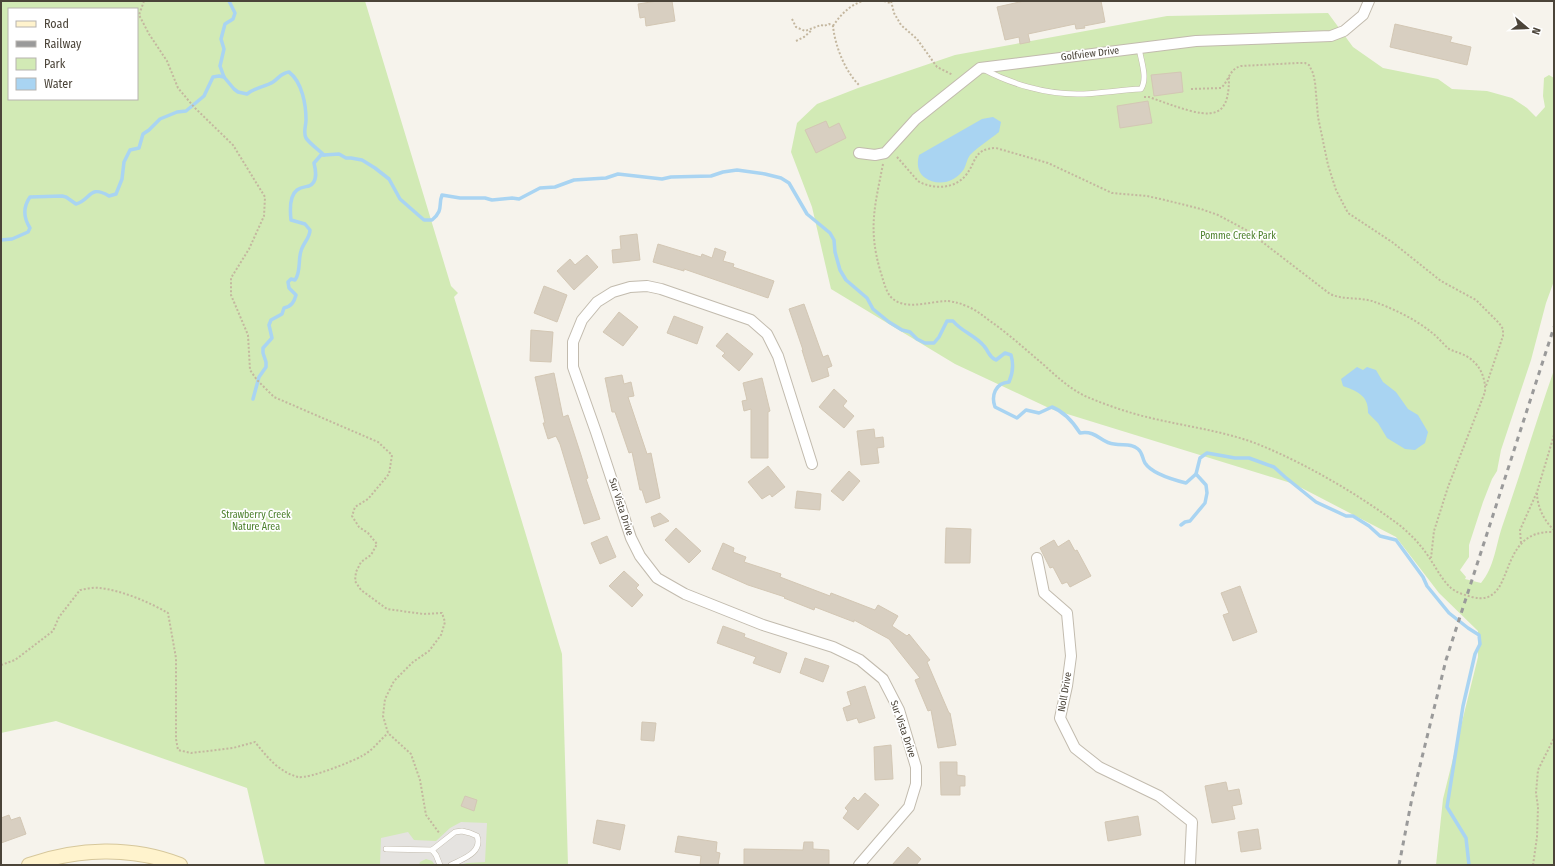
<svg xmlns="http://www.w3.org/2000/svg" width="1555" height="866" font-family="'Fira Sans Condensed',sans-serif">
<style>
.green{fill:#d2eab5;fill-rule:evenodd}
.parking{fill:#e5e3e0}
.water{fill:#a9d4f2}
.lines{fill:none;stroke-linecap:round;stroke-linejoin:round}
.stream{stroke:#a9d4f2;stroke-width:3.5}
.building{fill:#d8cfc1;stroke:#d3c7b4}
.lane-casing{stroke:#c2bbae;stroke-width:6}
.street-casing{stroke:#c2bbae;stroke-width:12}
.secondary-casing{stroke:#d6c79b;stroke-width:16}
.path{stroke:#c4b79f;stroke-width:2;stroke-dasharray:2 2;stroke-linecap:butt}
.lane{stroke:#fff;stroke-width:5}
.street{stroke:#fff;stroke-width:10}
.secondary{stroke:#fff3cd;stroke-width:14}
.rail{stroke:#9a9a9a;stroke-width:3;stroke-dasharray:5 5;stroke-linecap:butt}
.labels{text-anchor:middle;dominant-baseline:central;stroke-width:3.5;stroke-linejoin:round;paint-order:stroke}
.street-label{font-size:10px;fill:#4b4439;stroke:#fff}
.park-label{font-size:10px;fill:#4a7f2a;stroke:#fff}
</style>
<rect width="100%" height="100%" fill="#f6f3ec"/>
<g class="green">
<path d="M1,1H365L451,286L458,293L454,297L562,654L568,865H265L247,788L56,721L1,733ZM9,9H137V99H9Z"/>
<path d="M1328,13L1353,47L1383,68L1438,79L1452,89L1487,91L1512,98L1527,108L1536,117L1545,107L1543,96L1544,78L1549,75L1554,78V281L1546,303L1531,360L1501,450L1497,471L1492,479L1483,502L1469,545V557L1460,570L1466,577L1465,579L1481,583C1494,568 1496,545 1502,527C1520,475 1536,422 1554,370V865H1436L1443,799L1478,657V631L1439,593L1396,537L1294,484L1051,409L955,364L831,289L812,207L791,152L797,123L817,104L858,88L955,55L1167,16Z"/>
</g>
<path class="parking" d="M461,822L487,823L485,862L467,863L460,865H435L432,861L426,859L420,862L419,865H380L381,838L408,832L414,840L436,841L450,828Z"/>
<g class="water">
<path d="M993,117L1001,122L999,132C989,140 979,146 970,155C967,159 966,165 964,169C955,183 937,187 924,177C917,171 917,163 919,155L982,119Z"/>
<path d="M1357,367L1363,370L1367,367L1376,370L1383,382L1396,392L1408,409L1418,415L1428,432L1425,443L1415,450L1405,449L1387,438L1378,423L1368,413C1369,395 1356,391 1343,386L1341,379Z"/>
</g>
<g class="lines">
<g class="stream">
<path d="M229,1L235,13L233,19L225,24L221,39L224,49L220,66L224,77L234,89L238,92L247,94C256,87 265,87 273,82C279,78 281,73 289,72C302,82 306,104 306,120C306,126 303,132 306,138C309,143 320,151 324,155L339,154L346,158H351L362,160L375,168L389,179L400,199L424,220H432C444,210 438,205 442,195L460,198H485L492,200L512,198L519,199L540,188L555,187L574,180L606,178L618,174L662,179L671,177L711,176L723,172L737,170L765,174L781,178L789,183L807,214L830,233L834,240L835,252L840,270L846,280L867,298L873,309L889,322L902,330L910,332L917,339L925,343H934L939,337L947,321H953C962,332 975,335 984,346C990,353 988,356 996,360L1005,353L1011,355C1014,365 1013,373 1009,382C995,383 991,396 995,407L1017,418L1026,410L1039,413L1052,407C1065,412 1073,422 1080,433C1097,430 1101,443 1114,444C1123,446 1131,443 1138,449C1143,453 1142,458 1145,463C1152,474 1174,480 1186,483L1196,474L1200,458L1207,453L1235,458H1249L1274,467L1285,477L1316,502L1346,516H1353L1369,526L1380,536L1396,540L1423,577L1427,586L1449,613L1468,628L1479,635L1480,644L1475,654L1463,706L1447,807L1466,838L1469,865"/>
<path d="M1,240L12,239L28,232L30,228C23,217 23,207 30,197L62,196L66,197L76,204C91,200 89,184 109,196L116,194L122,179L124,162L130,150L139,148L143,134L149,130L160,119L177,112L186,111L204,96L213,77L219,76L224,77"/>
<path d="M253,399L259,377L266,367V362L263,353V348L272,338L269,325L271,320L282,314L284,308C292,306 294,302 296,295L289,288L288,282L291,279L295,280C301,272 298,260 301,251C303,243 310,238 310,230L305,224L291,220C290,211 289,196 297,190C301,187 305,187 309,186C318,182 316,171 314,163L321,155H324"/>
<path d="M1181,525L1185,522L1190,521L1205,503L1207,493L1206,485L1196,474"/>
</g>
</g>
<g class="building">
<path d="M657,1H672L675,21L646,26L645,17L640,18L638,4Z"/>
<path d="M1024,1H1101L1105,22L1084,26L1085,28L1076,29L1075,24L1028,34L1030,42L1020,44L1019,37L1005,40L997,7Z"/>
<path d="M1395,24L1452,37L1450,42L1471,47L1467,65L1390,47Z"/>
<path d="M1181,72L1183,92L1154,96L1151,75Z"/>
<path d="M1148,101L1152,123L1120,128L1117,106Z"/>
<path d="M826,121L829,128L839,123L846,138L816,153L805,130Z"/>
<path d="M637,234L640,260L613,263L612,250L621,249L620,236Z"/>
<path d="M658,244L701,257L702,254L712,258L715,248L726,252L723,261L734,264L733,267L774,281L768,298L684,269V271L653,262Z"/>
<path d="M587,255L598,267L574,290L557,271L570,259L575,265Z"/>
<path d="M544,286L567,295L557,322L534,313Z"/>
<path d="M804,304L823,357L828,355L832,366L827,368L829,376L812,382L802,350H803L789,309Z"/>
<path d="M619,312L638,327L623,346L603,332Z"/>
<path d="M674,316L703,327L697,344L667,333Z"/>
<path d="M531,330L553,332L551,362L530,361Z"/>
<path d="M727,333L753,354L739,371L722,356L725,353L716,346Z"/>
<path d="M554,373L563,417L568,415L581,455L588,478L586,479L600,519L584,524L560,444L556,436L548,439L543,423H545L535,377Z"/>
<path d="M622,375L624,384L631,382L634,396L628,397L647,454L651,453L660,498L646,503L642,490H640L632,452L629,453L615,412H612L605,378Z"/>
<path d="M762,378L770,411L768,412V458H751V409L744,411L742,401L747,400L743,383Z"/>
<path d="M834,389L847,401L843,406L854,416L844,428L819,407Z"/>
<path d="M874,429L875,438L883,437L884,447L877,448L879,463L861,465L857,431Z"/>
<path d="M768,466L785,487L772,497L770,494L762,499L748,482Z"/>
<path d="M849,471L860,481L843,501L831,491Z"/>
<path d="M797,491L821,494L820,510L795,508Z"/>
<path d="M660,513L669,521L654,527L651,517Z"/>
<path d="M676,528L701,551L689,563L665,540Z"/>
<path d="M946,528L971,529L970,563H945Z"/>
<path d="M607,536L616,557L600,564L591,543Z"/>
<path d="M1054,540L1058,547L1069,540L1075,551L1077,550L1091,576L1070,587L1067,582L1062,584L1053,567L1050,568L1040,548Z"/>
<path d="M723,543L734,548L733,552L746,557L744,562L781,574L780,577L830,596L831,593L875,610L878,605L898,616L892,626L907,636L909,634L930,660L927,662L949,713H950L956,745L938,748L931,710L928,711L915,680L920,678L889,639L854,620V622L815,607L814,610L784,598L785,597L748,585L712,569Z"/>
<path d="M624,571L639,585L636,588L643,595L632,607L609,586Z"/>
<path d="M1240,586L1257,632L1233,641L1223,615L1229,613L1221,593Z"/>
<path d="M723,626L745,634L744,637L787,653L780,673L753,663L756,657L717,643Z"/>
<path d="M805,658L829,666L823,682L800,673Z"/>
<path d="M865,686L875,718L859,723L857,718L847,721L843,708L851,705L847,692Z"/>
<path d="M642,722L656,723L654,741L641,740Z"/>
<path d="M891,745L893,779L875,780L874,747Z"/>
<path d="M940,762H957V775L965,776V786H960V795H941Z"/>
<path d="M1226,782L1228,791L1239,789L1242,804L1232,806L1235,819L1212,823L1205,786Z"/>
<path d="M865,793L879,805L858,830L843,818L848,811L845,808L854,797L858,801Z"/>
<path d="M465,796L477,800L474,811L461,806Z"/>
<path d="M9,815L11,820L20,817L26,834L1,843V818Z"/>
<path d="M1138,816L1141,835L1108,841L1105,822Z"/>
<path d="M597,820L625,825L620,850L593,843Z"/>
<path d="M1258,829L1261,849L1241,852L1238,832Z"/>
<path d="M678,836L717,842L716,852L720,853L718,865H700L701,856L675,852Z"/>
<path d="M804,842H813V849L829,850V865H744V849L803,850Z"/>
<path d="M908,847L921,859L916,865H892Z"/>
</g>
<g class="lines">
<defs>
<g id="lane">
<path d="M983,69C1011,84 1045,94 1077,94C1098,94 1119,90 1141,89C1148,78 1141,61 1139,48"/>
<path d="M386,849L432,850L455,832L462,831L470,833L477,836C483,853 462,859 451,865"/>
<path d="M432,850L436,855L440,865"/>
</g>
<g id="street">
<path d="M859,153L875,155L885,153L916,119L980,68L1196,41L1331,36L1344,31L1363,15L1369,1"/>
<path d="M812,464L778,356L767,334L751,320L661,289L647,286L630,287L613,292L597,302L582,320L573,342V367L596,432L631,538L640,556L657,578L685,594L763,625L833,647L860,660L883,679L899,710L916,767V784L909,807L859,865"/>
<path d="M1037,558L1044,593L1067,613L1071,656L1067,686L1060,718L1075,748L1099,767L1159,796L1192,822L1190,865"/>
</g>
<path id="secondary" d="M29,865C78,848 132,846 180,865"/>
</defs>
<use href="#lane" class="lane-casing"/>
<use href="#street" class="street-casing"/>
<use href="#secondary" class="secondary-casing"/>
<g class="path">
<path d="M144,1L139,15L149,34L167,61L178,88L194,107L233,145L265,197L264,216L249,249L231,278V295L248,335L250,370L257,380L274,397L378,442L392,455L389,474L368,499L355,507L352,516L359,527L368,533L377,544L371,555L361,562L356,572L355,581L361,590L387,609L423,614L442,613L445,622L441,635L429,651L413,662L394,681L385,699L383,716L388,733L411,754L420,780L426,815L440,834"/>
<path d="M884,1L890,3"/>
<path d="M891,1L894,13L901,25L917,39L937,67L953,75"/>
<path d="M792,19L796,27L805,31L821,25L824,26L829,24L833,26C835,46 845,71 859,85"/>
<path d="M833,26C841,14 850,5 863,1"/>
<path d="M796,41L804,37L812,30"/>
<path d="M1191,89L1221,88C1229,81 1229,69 1241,66L1297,63H1305L1309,65L1313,73L1315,82L1318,117L1328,165L1336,190L1348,213L1392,242L1441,281L1476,300L1499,323L1503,329V336L1486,386"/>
<path d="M1144,97H1149C1163,102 1176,107 1191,111C1222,119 1229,107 1229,77"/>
<path d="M897,157L918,181C933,190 955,189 966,175C977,161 973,149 996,148L1048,163L1112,193L1147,196L1165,200L1201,209L1218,215L1248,231L1330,294C1343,300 1358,297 1372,301C1392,308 1415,319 1431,332C1438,337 1443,344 1449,349C1455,352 1461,353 1466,356C1479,363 1486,377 1485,392L1448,487L1434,531L1431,558"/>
<path d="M883,164C875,205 868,228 880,270C883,279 885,289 890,296C903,312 930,301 948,301C955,302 960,303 966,306C975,309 982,315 990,321C1009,334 1026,350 1044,365C1057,377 1069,388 1085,396C1106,405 1129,413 1151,418C1188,427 1225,431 1260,445C1308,465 1356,493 1398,524C1411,534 1423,547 1432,562C1438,571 1443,581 1451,588C1457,593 1465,595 1472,597C1518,609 1494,529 1554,532"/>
<path d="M1537,493C1537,506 1544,521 1554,530"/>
<path d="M1521,543L1520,530L1537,492L1554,435"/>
<path d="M1,665L15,660L53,631L59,617L80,590C86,589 93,587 99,588C121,590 149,602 168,613L176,658V739L178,750L191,753L233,748L255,742C267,757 279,772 298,777C309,779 351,762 362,756C372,751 380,740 388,733"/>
<path d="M1533,865L1537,837L1538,807L1536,793L1538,770L1554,738"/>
</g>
<use href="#lane" class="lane"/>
<use href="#street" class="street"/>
<use href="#secondary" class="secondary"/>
<path class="rail" d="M1399,865L1412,798L1446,660L1554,327"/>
</g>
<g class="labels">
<g class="street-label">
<text transform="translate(1090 54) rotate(-7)">Golfview Drive</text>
<text transform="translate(621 507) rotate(72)">Sur Vista Drive</text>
<text transform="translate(1065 692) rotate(-80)">Noll Drive</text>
<text transform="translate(903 729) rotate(71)">Sur Vista Drive</text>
</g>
<g class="park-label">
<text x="1238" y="236">Pomme Creek Park</text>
<text x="256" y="515">Strawberry Creek<tspan x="256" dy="12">Nature Area</tspan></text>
</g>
</g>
<rect width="1555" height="866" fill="none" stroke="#4b4439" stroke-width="4"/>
<rect x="8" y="8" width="130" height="92" fill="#ffffff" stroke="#b7b4b0"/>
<rect x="16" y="21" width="20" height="6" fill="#fff3cd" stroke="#b7b4b0"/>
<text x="44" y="28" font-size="12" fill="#4b4439">Road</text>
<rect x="16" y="41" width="20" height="6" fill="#9a9a9a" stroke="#b7b4b0"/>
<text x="44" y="48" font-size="12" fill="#4b4439">Railway</text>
<rect x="16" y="58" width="20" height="12" fill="#d2eab5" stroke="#b7b4b0"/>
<text x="44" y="68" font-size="12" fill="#4b4439">Park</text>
<rect x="16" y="78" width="20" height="12" fill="#a9d4f2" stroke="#b7b4b0"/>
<text x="44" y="88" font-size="12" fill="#4b4439">Water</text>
<g transform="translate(1527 28) rotate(109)" stroke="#ffffff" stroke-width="3" paint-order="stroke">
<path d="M0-3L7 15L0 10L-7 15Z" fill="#4b4439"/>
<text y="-6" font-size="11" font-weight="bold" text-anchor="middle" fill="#4b4439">N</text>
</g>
</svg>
